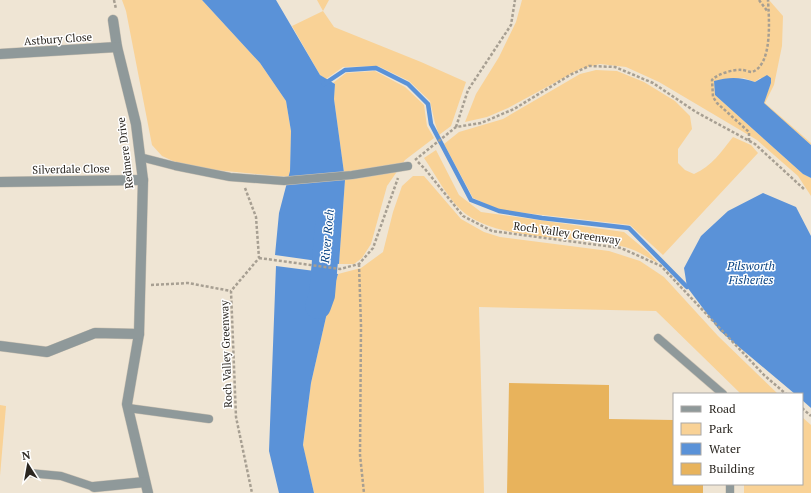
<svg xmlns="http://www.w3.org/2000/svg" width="811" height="493" font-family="'PT Serif',serif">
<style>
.green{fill:#f9d296}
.water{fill:#5a92d8}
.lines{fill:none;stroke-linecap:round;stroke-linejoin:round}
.stream{stroke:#5a92d8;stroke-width:4.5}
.river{stroke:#5a92d8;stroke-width:26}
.building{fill:#e8b35c}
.lane-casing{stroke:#ccc3b4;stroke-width:9}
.street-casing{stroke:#ccc3b4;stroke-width:11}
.path{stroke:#a79f92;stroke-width:2.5;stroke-dasharray:3 2;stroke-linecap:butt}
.lane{stroke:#8f999a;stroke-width:8}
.street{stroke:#8f999a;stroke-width:10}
.labels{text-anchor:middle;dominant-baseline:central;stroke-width:3;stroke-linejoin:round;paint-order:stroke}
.street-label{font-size:11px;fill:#2a2620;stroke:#fff}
.water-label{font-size:12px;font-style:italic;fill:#0c4686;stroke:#fff}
</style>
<rect width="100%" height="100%" fill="#efe5d4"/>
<g class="green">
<path d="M122,0H202L260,63L286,101L291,131L290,171L289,177L215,170L175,162L162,156L152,145L126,11Z"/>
<path d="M317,0H329L323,11L334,27L421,62L466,82L451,126L439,135L435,123L430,101L409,81L378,66L343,67L326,79L320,75L292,26L323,11Z"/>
<path d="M522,0H769L783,16L782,46L774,85L765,103L811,143V145L763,103L771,83L760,78L755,82L744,78L714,81L715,95L803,174L811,178V196L798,176L757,140L659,82L626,67L600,64L580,69L508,108L487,117L465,122L476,94L499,57L516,22Z"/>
<path d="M596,70L617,71L644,82L675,101L690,116L692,129L678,149V163L685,170L694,174C712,166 721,152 733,137L751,145L758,153L663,255L630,225L500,210L473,198L444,144L459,132L503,119L580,74Z"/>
<path d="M375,71L405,87L424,105L427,126L434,138L405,160L387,186L371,244L362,258L354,264H339L345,180L334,99L335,84L333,83L346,73Z"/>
<path d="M436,150L459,195L481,212L624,232L648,252L658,263C648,258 637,250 625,247C579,235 497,243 461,210C447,197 435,174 424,158Z"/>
<path d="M413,176H424L461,219L484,232L500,237L609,251L640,261L664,277L718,336L778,394H741L656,311L479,307L484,493H314L303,446L311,383L329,304L338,274L361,268L383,252L393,212L402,186Z"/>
<path d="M0,405L6,406L0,476Z"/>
<path d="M802,417L811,425V493H744V484H802Z"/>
</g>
<g class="water">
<path d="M202,0H276L320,75L335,84L334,99L345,180L339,264L275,255L279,213L290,171L291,131L286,101L260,63Z"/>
<path d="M767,75L771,78V83L764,103L811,145V178L803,174L715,95L714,81C729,77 740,77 755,82Z"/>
<path d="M763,193L796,207L811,236V408L802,400V394H795L720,331L687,287L684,268L701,236L728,211Z"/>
<path d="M276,266L338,274L329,304L311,383L303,445L314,493H279L269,451Z"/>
</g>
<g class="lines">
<path class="stream" d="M324,84L345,70L376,68L408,84L428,104L431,124L471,200L499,211L542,218L629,228L687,287"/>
<path class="river" d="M318,306L322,295L328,226"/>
</g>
<path class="building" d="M509,383L609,385V419L674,420V484H703V493H507Z"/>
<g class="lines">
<defs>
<g id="lane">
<path d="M140,157L175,166L230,177L284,181L352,175L408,166"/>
<path d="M658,338L723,394"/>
<path d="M128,408L209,419"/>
<path d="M29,473L61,476L94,487"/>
<path d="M730,493V484"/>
</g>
<g id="street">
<path d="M113,20L117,47L136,124L143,180L139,334L127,404L148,493"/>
<path d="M0,54L117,47"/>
<path d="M0,182L143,180"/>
<path d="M0,346L47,352L95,333L139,334"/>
<path d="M94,487L145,482"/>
</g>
</defs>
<use href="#lane" class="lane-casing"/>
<use href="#street" class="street-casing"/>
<g class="path">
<path d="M114,0L116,9"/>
<path d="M759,0L768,12"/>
<path d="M456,127L468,90L511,25L515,0"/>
<path d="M749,141V132L717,103L713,97L712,80C717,74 734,69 742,70C745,70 749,72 752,72C773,65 769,18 768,0"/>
<path d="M415,160L456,127L481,123L514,109L570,75L589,66L615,67L653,83L696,112L755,144L805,190"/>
<path d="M418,162L425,169L463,216L492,231L621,248L661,266L764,375L786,394"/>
<path d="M245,188L256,217L259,258L231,291L236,417L252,493"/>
<path d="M259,258L340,269L359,264L373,248L398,178"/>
<path d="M359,264L361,326L360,455L364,493"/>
<path d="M151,285L188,283L231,291"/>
<path d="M802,408L811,416"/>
</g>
<use href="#lane" class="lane"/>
<use href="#street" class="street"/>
</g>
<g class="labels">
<g class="street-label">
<text transform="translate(58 39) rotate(-4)">Astbury Close</text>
<text transform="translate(125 153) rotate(-97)">Redmere Drive</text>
<text transform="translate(71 169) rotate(-1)">Silverdale Close</text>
<text transform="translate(567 233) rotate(8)">Roch Valley Greenway</text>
<text transform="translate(226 354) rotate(-92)">Roch Valley Greenway</text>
</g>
<g class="water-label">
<text transform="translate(327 236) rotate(-85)">River Roch</text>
<text x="751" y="265">Pilsworth<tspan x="751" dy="14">Fisheries</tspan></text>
</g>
</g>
<rect x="673" y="393" width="130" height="92" fill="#ffffff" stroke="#aaa8a6"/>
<rect x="681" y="406" width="20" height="6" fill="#8f999a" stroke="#aaa8a6"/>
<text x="709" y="413" font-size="12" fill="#2a2620">Road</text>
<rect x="681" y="423" width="20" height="12" fill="#f9d296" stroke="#aaa8a6"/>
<text x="709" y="433" font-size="12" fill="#2a2620">Park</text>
<rect x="681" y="443" width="20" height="12" fill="#5a92d8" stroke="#aaa8a6"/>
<text x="709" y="453" font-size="12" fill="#2a2620">Water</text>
<rect x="681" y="463" width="20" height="12" fill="#e8b35c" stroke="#aaa8a6"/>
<text x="709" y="473" font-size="12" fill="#2a2620">Building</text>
<g transform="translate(28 465) rotate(349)" stroke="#ffffff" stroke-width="3" paint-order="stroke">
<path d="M0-3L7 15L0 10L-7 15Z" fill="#2a2620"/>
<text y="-6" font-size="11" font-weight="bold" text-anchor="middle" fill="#2a2620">N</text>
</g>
</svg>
